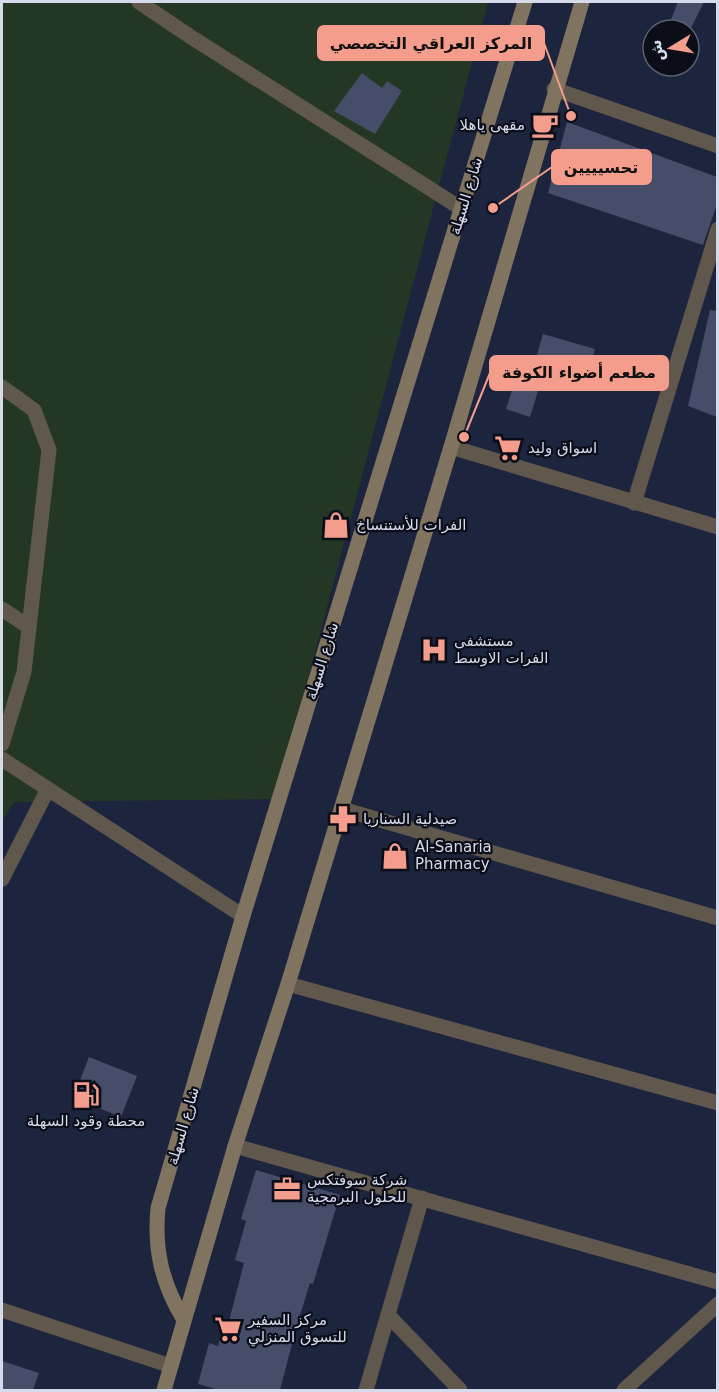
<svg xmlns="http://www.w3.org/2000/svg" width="719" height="1392" font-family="'DejaVu Sans',Vazirmatn,sans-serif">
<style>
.green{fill:#243725}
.building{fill:#454d69}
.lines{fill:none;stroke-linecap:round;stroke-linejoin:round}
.minor{stroke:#60584c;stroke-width:15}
.tertiary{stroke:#60584c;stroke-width:15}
.secondary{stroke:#807460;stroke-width:15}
.labels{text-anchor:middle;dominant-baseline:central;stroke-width:4.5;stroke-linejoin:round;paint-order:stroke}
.poi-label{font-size:15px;fill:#d6dbec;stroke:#0b0e19;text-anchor:start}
.street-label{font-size:15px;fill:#d6dbec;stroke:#0b0e19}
.leader{fill:none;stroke:#f49d8c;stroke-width:2}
.callout-dot{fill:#f49d8c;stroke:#0b0e19;stroke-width:2}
.callout{fill:#f49d8c;stroke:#f49d8c;stroke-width:2}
.callout-label{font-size:16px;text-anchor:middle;font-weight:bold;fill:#111}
</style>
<rect width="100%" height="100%" fill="#1d243d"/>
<path class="green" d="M2,2H488L276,799L14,802L2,821Z"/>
<g class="building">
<path d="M678,2H704L690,30H667Z"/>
<path d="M362,73L382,88L387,81L402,91L375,134L334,111Z"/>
<path d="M567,122L717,177V204L703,245L548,193Z"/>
<path d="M710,310L717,311V417L688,406Z"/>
<path d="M543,334L595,349L584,388L532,372Z"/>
<path d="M518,371L542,378L530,417L506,409Z"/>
<path d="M89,1057L137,1076L121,1117L73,1098Z"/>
<path d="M256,1170L340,1195L313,1284L310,1283L297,1325L280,1390H219L198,1384L209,1343L218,1346L225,1320L229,1321L244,1263L235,1260L246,1221L241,1219Z"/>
<path d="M2,1361L39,1373L33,1390H2Z"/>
</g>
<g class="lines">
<g class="minor">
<path d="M139,2L191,37L462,209"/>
<path d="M2,387L34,410L49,450L24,672L2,744"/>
<path d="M451,447L718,527"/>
<path d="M634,503L718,229"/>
<path d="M2,609L29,627"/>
<path d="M2,759L243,916"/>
<path d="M342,809L718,918"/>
<path d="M2,879L48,789"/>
<path d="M288,984L718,1103"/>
<path d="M235,1146L718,1282"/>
<path d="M2,1310L171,1366"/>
<path d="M388,1315L460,1390"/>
<path d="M366,1390L422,1198"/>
<path d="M624,1390L718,1304"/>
</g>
<path class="tertiary" d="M554,89L718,146"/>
<g class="secondary">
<path d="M184,1320C162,1284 154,1250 158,1208L243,916L525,2"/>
<path d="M164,1390L235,1146L288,984L451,447L582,2"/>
</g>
</g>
<defs>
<symbol id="cafe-bare" viewBox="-9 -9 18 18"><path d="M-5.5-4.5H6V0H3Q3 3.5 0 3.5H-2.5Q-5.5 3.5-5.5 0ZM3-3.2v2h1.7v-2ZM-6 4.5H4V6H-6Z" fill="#f49d8c" stroke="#0b0e19" stroke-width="2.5" paint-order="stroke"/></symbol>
<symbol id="supermarket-bare" viewBox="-9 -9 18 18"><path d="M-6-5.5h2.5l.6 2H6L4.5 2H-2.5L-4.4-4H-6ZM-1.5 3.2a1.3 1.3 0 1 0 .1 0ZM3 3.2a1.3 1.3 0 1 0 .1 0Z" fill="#f49d8c" stroke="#0b0e19" stroke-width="2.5" paint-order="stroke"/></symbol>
<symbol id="shop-bare" viewBox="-9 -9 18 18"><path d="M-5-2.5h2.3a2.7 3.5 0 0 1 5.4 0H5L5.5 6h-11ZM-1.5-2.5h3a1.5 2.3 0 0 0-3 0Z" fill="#f49d8c" stroke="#0b0e19" stroke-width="2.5" paint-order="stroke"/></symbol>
<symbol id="hospital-bare" viewBox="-9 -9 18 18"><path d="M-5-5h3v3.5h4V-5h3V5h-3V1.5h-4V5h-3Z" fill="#f49d8c" stroke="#0b0e19" stroke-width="2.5" paint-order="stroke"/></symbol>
<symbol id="pharmacy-bare" viewBox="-9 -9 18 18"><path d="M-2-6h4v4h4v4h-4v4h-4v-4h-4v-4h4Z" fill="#f49d8c" stroke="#0b0e19" stroke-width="2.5" paint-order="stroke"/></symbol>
<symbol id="fuel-bare" viewBox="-9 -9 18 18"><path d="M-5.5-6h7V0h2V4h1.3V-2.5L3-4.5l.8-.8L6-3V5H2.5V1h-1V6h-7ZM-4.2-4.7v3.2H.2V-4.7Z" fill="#f49d8c" stroke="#0b0e19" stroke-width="2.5" paint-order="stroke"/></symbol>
<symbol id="office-bare" viewBox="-9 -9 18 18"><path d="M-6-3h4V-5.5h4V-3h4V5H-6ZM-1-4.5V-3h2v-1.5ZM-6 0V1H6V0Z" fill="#f49d8c" stroke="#0b0e19" stroke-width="2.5" paint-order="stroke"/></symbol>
</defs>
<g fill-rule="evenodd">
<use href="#cafe-bare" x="526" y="106" width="38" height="38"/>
<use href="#supermarket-bare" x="489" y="429" width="38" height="38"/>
<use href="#shop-bare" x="317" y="506" width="38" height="38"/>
<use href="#hospital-bare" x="415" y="631" width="38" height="38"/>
<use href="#pharmacy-bare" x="324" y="800" width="38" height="38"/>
<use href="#shop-bare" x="376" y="837" width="38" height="38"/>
<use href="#fuel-bare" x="67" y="1076" width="38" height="38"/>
<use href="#office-bare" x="268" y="1170" width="38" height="38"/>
<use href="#supermarket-bare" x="209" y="1310" width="38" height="38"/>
</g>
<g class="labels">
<g class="poi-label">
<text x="525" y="125" text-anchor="end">مقهى ياهلا</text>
<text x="528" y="448">اسواق وليد</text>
<text x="356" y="525">الفرات للأستنساخ</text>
<text x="454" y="641">مستشفى<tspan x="454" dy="17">الفرات الاوسط</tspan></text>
<text x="363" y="819">صيدلية السناريا</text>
<text x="415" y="847">Al-Sanaria<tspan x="415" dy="17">Pharmacy</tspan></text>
<text x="86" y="1121" text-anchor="middle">محطة وقود السهلة</text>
<text x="307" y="1180">شركة سوفتكس<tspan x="307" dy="17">للحلول البرمجية</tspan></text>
<text x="248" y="1320">مركز السفير<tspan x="248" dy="17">للتسوق المنزلي</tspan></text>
</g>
<g class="street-label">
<text transform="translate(466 196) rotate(-73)">شارع السهلة</text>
<text transform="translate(322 661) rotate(-73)">شارع السهلة</text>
<text transform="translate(183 1126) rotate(-74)">شارع السهلة</text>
</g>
</g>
<path class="leader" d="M571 116L544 43M493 208L552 167M464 437L490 373"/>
<g class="callout-dot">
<circle cx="571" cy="116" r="6"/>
<circle cx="493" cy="208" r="6"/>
<circle cx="464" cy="437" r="6"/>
</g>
<g class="callout">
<rect x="318" y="26" width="226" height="34" rx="6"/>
<rect x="552" y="150" width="99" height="34" rx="6"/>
<rect x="490" y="356" width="178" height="34" rx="6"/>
</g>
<g class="callout-label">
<text x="431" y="49">المركز العراقي التخصصي</text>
<text x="601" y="173">تحسيييين</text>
<text x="579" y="378">مطعم أضواء الكوفة</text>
</g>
<rect width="719" height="1392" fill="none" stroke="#d6dbec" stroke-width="6"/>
<g transform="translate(671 48) rotate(259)"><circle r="28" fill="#0b0e19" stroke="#5c606d" stroke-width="1.5"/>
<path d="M0-4.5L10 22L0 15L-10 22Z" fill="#f49d8c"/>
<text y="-9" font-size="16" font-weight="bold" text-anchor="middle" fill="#d6dbec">ش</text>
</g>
</svg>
